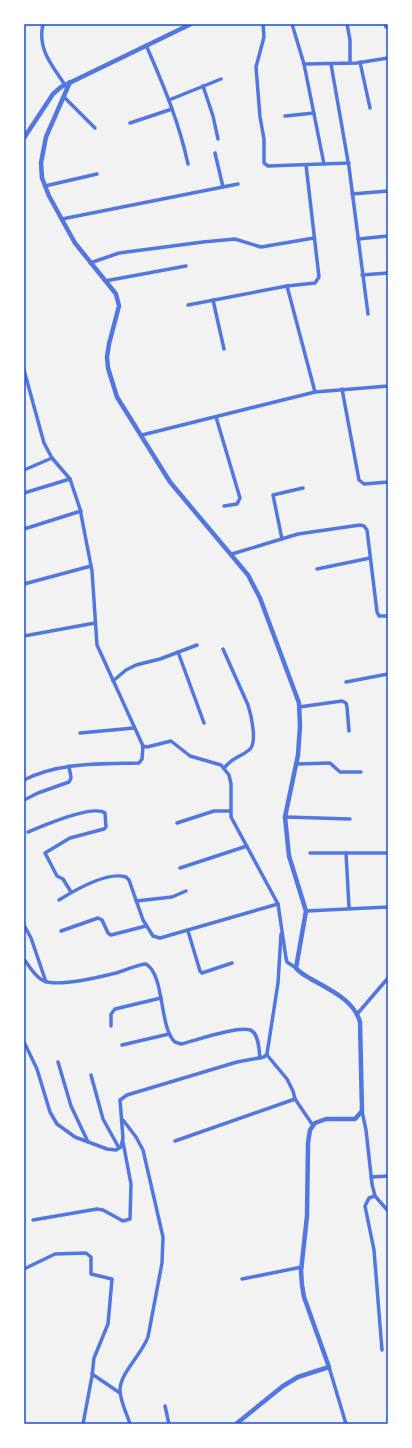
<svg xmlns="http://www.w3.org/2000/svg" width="412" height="1448" font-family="'Source Sans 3',sans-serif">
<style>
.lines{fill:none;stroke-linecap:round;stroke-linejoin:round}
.minor{stroke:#5277de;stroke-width:3.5}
.tertiary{stroke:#5277de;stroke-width:4.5}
.neatline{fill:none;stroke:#1d4ed8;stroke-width:1.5}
</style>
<rect width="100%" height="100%" fill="#f2f2f2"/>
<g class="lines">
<g class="minor">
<path d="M43,24C37,49 52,65 65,85"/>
<path d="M263,24L264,37L256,67L260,117L264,139V163L268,166L349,163"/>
<path d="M292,24L304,64L324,164"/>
<path d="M347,24L350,40V63"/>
<path d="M385,24L386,27"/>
<path d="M146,45C163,84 179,122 188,164"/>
<path d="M360,62L370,108"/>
<path d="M304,64L357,63L388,58"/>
<path d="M331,64L349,167L368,314"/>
<path d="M203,86L213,116L218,139"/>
<path d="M64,97L95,128"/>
<path d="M169,100L221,79"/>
<path d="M285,116L314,113"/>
<path d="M130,123L172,109"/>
<path d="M215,153L223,187"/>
<path d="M45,186L97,174"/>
<path d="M352,194L388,191"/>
<path d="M62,219L238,184"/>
<path d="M358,239L388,236"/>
<path d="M90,263L119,253L203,242L235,239L261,247L314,238"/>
<path d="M362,275L388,273"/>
<path d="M105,281L186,266"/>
<path d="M287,286L315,392"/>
<path d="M213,300L224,349"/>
<path d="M188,305L287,286L315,283L319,277L306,165"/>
<path d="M24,370L44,443L52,458L70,479L80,509L92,571L97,645L143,746L147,747L171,741L190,756L221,765L229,775L231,784V817L278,904L286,958L287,962L296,968"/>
<path d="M342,389L359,480L364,484L388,482"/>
<path d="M216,417L240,498L237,504L224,506"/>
<path d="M142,435L315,392L388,386"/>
<path d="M24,470L52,458"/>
<path d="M24,493L70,479"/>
<path d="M24,529L81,511"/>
<path d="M282,539L273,495L303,488"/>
<path d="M232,554L298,534L360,525L364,526L367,530L377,612L379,616H388"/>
<path d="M317,569L370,558"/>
<path d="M24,584L91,566"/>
<path d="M24,636L95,623"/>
<path d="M223,649L248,705C251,714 258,744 249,750C238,759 235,755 224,768"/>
<path d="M178,652L204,723"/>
<path d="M113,681L126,670L136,665L160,659L197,645"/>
<path d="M346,682L388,674"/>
<path d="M299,707L342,701L346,703L347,707L349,731"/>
<path d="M80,733L134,728"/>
<path d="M296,764L330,763L340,772H361"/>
<path d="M24,780C59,762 101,764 139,763L142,759L143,746"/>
<path d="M24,800L38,793L69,782L71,778L69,766"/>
<path d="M285,817L350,819"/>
<path d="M177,823L214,811H230"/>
<path d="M28,832C42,826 93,804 105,813L106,827L104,829L70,838L45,853L57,876L63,879L71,892"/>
<path d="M310,853H388"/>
<path d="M346,853L349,907"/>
<path d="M180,868L247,846"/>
<path d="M59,900C75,890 107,871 126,877L129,880L143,920L153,936L160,938L278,904"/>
<path d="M136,901L172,897L186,891"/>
<path d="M306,911L388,907"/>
<path d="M24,925L31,938L46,982"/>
<path d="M61,931L98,918L102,920L108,933L111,935L146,926"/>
<path d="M188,931L200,971L202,973L232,963"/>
<path d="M24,959C29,966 34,975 42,980C55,988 100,977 116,973C126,970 136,965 146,964C165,975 159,1028 175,1042L181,1044C194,1041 242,1024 252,1031C259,1036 259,1050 260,1058"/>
<path d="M358,1013L388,978"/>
<path d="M111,1026V1014L115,1009L161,998"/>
<path d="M24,1042L37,1069L50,1112L57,1124L75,1137L107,1149L116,1150L121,1147L123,1138L120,1100L127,1095L237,1062L264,1057L267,1054L278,983L281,934"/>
<path d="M122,1045L169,1034"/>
<path d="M267,1055L287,1079L293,1091L295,1099L312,1124"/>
<path d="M58,1062L71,1106L88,1142"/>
<path d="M91,1075L103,1119L119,1148"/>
<path d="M362,1111L366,1130L372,1184L375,1196L388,1211"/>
<path d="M123,1120L136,1137L143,1150L163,1237L162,1263L148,1337C142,1354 120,1373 120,1390C120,1401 127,1414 130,1424"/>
<path d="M175,1141L295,1099"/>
<path d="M371,1177L388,1176"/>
<path d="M375,1196L369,1198L365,1206L374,1250L382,1350"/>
<path d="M33,1220L97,1209L103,1210L123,1221L130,1219L131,1184L123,1142"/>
<path d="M24,1269L55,1254L86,1253L91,1257V1274L112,1279L108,1324L94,1358L92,1376L83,1424"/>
<path d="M242,1279L302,1267"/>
<path d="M329,1367L346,1424"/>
<path d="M92,1374L120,1393"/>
<path d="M165,1406L169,1424"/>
</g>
<g class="tertiary">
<path d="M70,82L46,137L41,163L42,178L49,196L75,243L116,294L119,306L109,344L107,357L108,368L117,397L170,482L248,575L260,598L299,703L300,726L298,755L285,817L289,856L306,911L296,968C300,973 306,976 311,979C330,990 354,1000 360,1022L362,1111L355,1119H326L315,1123L310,1130L308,1143L307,1216L301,1271L302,1285L304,1297L329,1367L298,1377L283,1386L236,1424"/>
<path d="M24,138L53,94L61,87L191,24"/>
</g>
</g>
<rect width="412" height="1448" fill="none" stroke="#ffffff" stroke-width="50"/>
<rect x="25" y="25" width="362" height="1398" class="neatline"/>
</svg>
